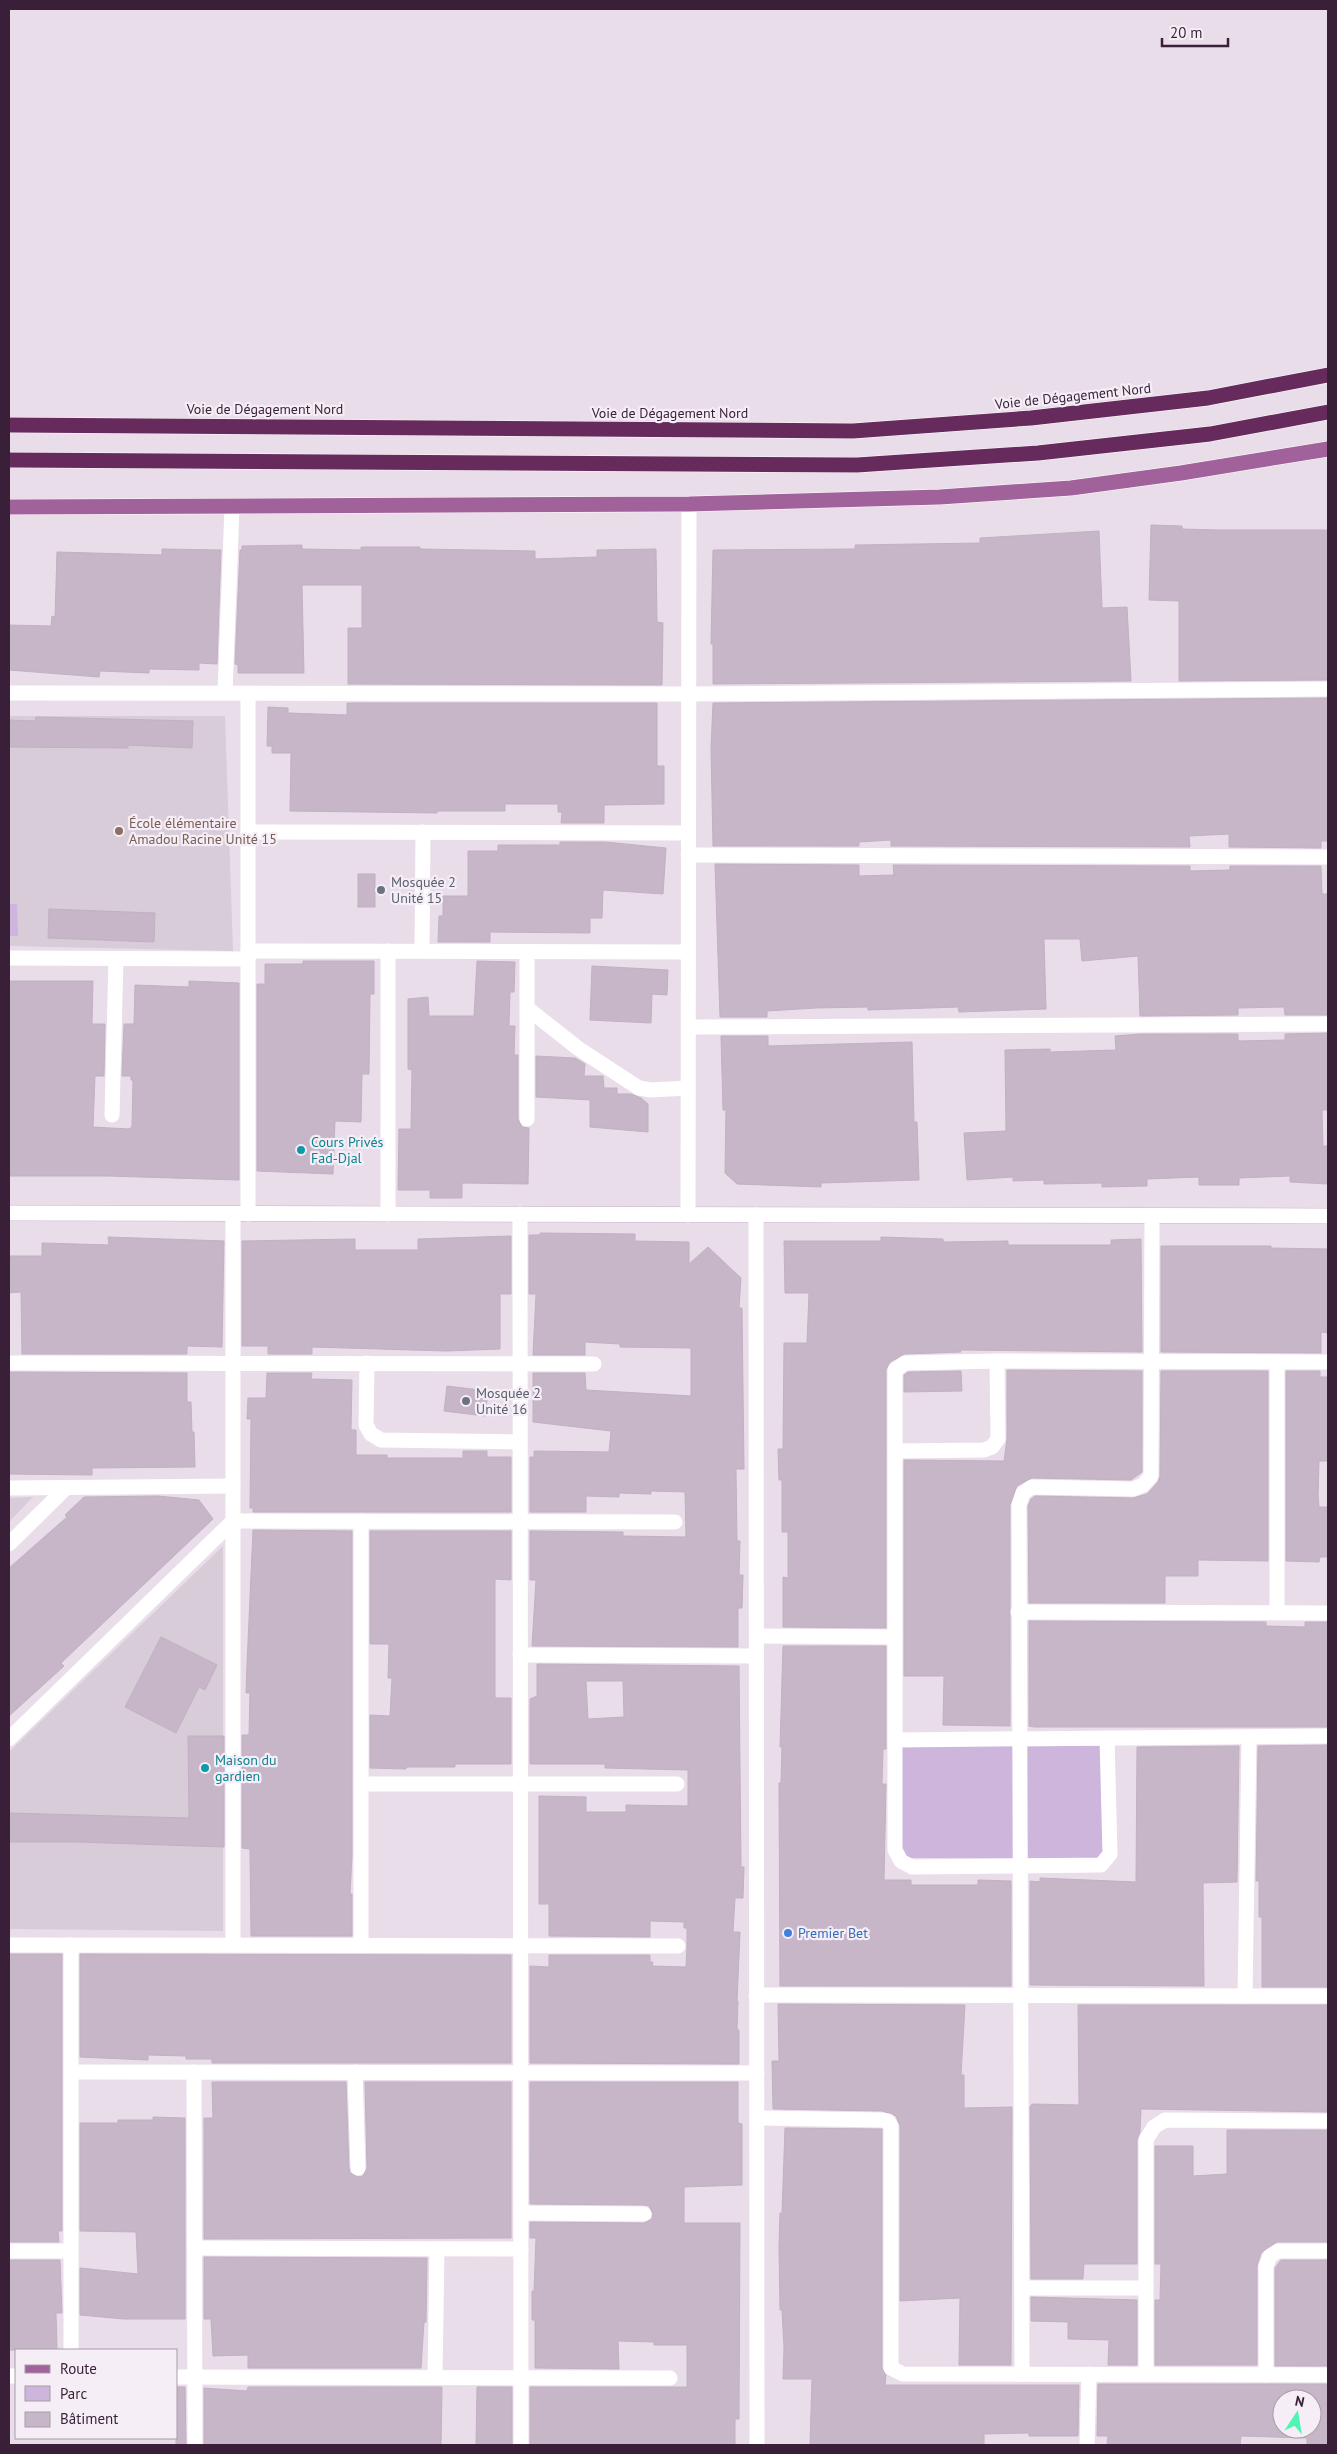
<svg xmlns="http://www.w3.org/2000/svg" width="1337" height="2454" font-family="'PT Sans',sans-serif">
<style>
.built{fill:#d8ccd9}
.green{fill:#cdb5dc}
.building{fill:#c6b6c7;stroke:#c2b0c3;fill-rule:evenodd}
.lines{fill:none;stroke-linecap:round;stroke-linejoin:round}
.secondary-casing{stroke:#c9b0ca;stroke-width:16}
.primary-casing{stroke:#fff;stroke-width:16}
.highway-casing{stroke:#fff;stroke-width:16}
.street{stroke:#fff;stroke-width:15}
.secondary{stroke:#fff;stroke-width:15}
.primary{stroke:#a1619a;stroke-width:15}
.highway{stroke:#662a5d;stroke-width:15}
.education-dot{fill:#8d6e63;stroke:#f5eef6;stroke-width:2}
.worship-dot{fill:#6b7280;stroke:#f5eef6;stroke-width:2}
.culture-dot{fill:#0f9aa8;stroke:#f5eef6;stroke-width:2}
.shop-dot{fill:#3f7fe0;stroke:#f5eef6;stroke-width:2}
.labels{text-anchor:middle;dominant-baseline:central;stroke-width:4.5;stroke-linejoin:round;paint-order:stroke}
.street-label{font-size:14px;fill:#391f37;stroke:#f5eef6}
.education-label{font-size:14px;fill:#785e54;stroke:#f5eef6;text-anchor:start}
.worship-label{font-size:14px;fill:#5b616d;stroke:#f5eef6;text-anchor:start}
.culture-label{font-size:14px;fill:#0d838f;stroke:#f5eef6;text-anchor:start}
.shop-label{font-size:14px;fill:#366cbe;stroke:#f5eef6;text-anchor:start}
</style>
<rect width="100%" height="100%" fill="#e9ddea"/>
<g class="built">
<path d="M9,716H225L233,951L9,946Z"/>
<path d="M33,1497L9,1522V1498Z"/>
<path d="M223,1546V1931L9,1929V1752Z"/>
</g>
<g class="green">
<path d="M9,904H17L18,936H9Z"/>
<path d="M902,1745L1113,1746V1858H902Z"/>
</g>
<g class="building">
<path d="M1151,525L1182,526V529L1218,530H1328V680L1179,681V601L1149,600Z"/>
<path d="M1099,531L1102,608L1127,607L1131,681L713,684V644H711L713,550L855,549V545L980,543V538Z"/>
<path d="M302,545V549L361,550V547H420V549L535,551V559L597,557V550L656,549L657,622L663,623L662,685L348,684V628H362V585H302L304,673H238V665L235,664L240,550H242V546Z"/>
<path d="M162,549L221,550L217,664L199,663V670L149,669V673L100,671L99,677L9,670V625L51,626L52,616L55,617L57,552L162,555Z"/>
<path d="M1328,698V841H1321V848L1229,847V834L1189,836L1190,847L891,846V840L859,842V846H713L711,748L713,703Z"/>
<path d="M347,703H657V766H664V804L604,805V823H561L562,812H558V804H505V811H437V813L290,811L291,753H272V746H267L268,707L288,708V713L347,715Z"/>
<path d="M36,717L193,721L192,748L128,745V748L9,747V720L35,721Z"/>
<path d="M560,842H605L666,848L663,894L603,890L602,918H590V933L490,932V942H438L439,916H443V896H468V851H498V845H560Z"/>
<path d="M715,864L859,865V876L894,875L893,865L1190,866V871L1230,870V866H1321L1322,894H1328V1015H1285L1284,1007L1238,1008V1015L1140,1016L1138,956L1082,961L1080,939H1044L1046,1009L959,1012L958,1007L868,1010V1007L816,1008L767,1011V1017H720Z"/>
<rect x="358" y="874" width="17" height="33"/>
<path d="M49,909L155,913L154,942L48,938Z"/>
<path d="M303,961H374V994H370L369,1074H362L361,1122L335,1121L333,1174L257,1171V984H265V964H303Z"/>
<path d="M477,961L515,962L514,992H510L509,1026H515L514,1055H518V1119L522,1127L529,1128L528,1184L462,1183V1198H430V1190H398L399,1129H411L412,1070L408,1069V999L428,997L429,1016H474Z"/>
<path d="M592,966L668,970L667,995L652,994L651,1023L590,1020Z"/>
<path d="M9,981H93L92,1024H105L104,1076H95L93,1127L129,1129L132,1127L133,1080H131V1076H122L124,1024H134L135,985L189,987V981L239,983V1180L108,1176H9Z"/>
<path d="M1328,1033V1110H1322L1323,1146H1328V1184L1290,1182V1176L1239,1178V1185H1199V1177L1147,1179V1186L1102,1187V1183L1044,1184V1180L1013,1181V1177L967,1180L964,1133L1006,1131L1005,1050L1050,1049V1052L1116,1050L1115,1036L1140,1034H1238V1041L1285,1040V1034Z"/>
<path d="M721,1036H768V1046L912,1042L914,1122H917L919,1180L821,1183V1187L737,1184L725,1173L726,1110H723Z"/>
<path d="M536,1056L575,1058L585,1064L584,1076H603L604,1088H617V1094H631L641,1098L648,1104V1132L590,1127V1100L536,1097Z"/>
<path d="M540,1233L635,1234V1241L689,1242V1264L708,1247L741,1278L739,1308H742L744,1469H736L737,1541H740L739,1575H743L742,1608H738V1647L532,1646L536,1580H530V1531L623,1532V1536L686,1537L685,1492L651,1491V1494L619,1493V1497L586,1496V1512H530V1457H534V1451L609,1452L611,1431L533,1422V1373H585L586,1390L691,1396V1348L620,1347V1344L585,1342V1355H533L536,1294H529V1235H540Z"/>
<path d="M511,1236V1294H500V1349L446,1351L312,1347V1354H268V1346H242V1241L355,1239V1250H418V1239Z"/>
<path d="M108,1237L224,1241L222,1347L187,1346V1354H22L21,1292L9,1293V1256H42V1243L109,1245Z"/>
<path d="M881,1237L943,1239V1242L1008,1241V1245H1111V1240L1141,1239L1142,1352L960,1350L961,1352L905,1354L890,1362L886,1370V1628L783,1627V1577L788,1578V1532H782V1480H779L778,1449H783L784,1343H807L809,1293H785L784,1241H881Z"/>
<path d="M1161,1246H1271V1248L1328,1249V1333L1321,1332V1353L1161,1352Z"/>
<path d="M1007,1370L1142,1371V1472L1131,1480L1032,1478L1017,1486L1010,1505V1726L943,1725L944,1676H904V1460L1004,1461L1007,1439Z"/>
<path d="M961,1371L962,1391L904,1392V1375L908,1372Z"/>
<path d="M1161,1371H1268V1561L1198,1560V1576H1165V1603H1029L1028,1506L1031,1499L1035,1496L1133,1498L1147,1494L1158,1482L1160,1476Z"/>
<path d="M1286,1371H1320V1377H1328V1461H1319L1318,1496L1319,1507H1328V1557H1320L1319,1562L1286,1561Z"/>
<path d="M9,1372L187,1373V1402H191L192,1432H194L195,1467L92,1468V1475L9,1474Z"/>
<path d="M267,1373H312L311,1379L352,1380L351,1430H356V1455H387V1458H463V1451H487V1457H511V1512H253V1508H250L251,1419H247L248,1398H266Z"/>
<path d="M447,1386L488,1391L485,1416L444,1411Z"/>
<path d="M158,1496L199,1500L213,1519L61,1663L64,1666L9,1716V1568L67,1517L65,1515L84,1497Z"/>
<path d="M253,1530L352,1531V1856L350,1894H352V1936H251L250,1849L242,1848V1735H249L250,1693H246L247,1665Z"/>
<path d="M370,1531H511V1580L495,1579V1698H511V1764H455V1767H406V1769L370,1768V1715L390,1716L392,1678H388L389,1644H370Z"/>
<path d="M1029,1621L1266,1622V1626L1305,1627V1622H1328V1727H1034L1029,1726Z"/>
<path d="M161,1637L217,1665L205,1690L199,1687L176,1733L125,1707Z"/>
<path d="M783,1646H886V1749H883L882,1784H886L884,1880H911V1885H978V1880L1011,1881V1986H780L779,1783H781L782,1747H780Z"/>
<path d="M537,1664L739,1666L741,1867H744L743,1898H735L733,1932H740L737,2001H738L737,2030H739V2064L530,2063V1966L549,1967V1955H650V1962H653L652,1966L686,1967L687,1946V1928H684V1922L650,1921V1937L549,1936V1904H539V1796L586,1797V1812H626V1805L688,1806V1770L605,1768V1764H530V1699L537,1696ZM586,1681H623L624,1717L588,1719Z"/>
<path d="M188,1736H224V1847L78,1842H9V1813L189,1818Z"/>
<path d="M1328,1745V1987H1262V1917H1259V1881H1256L1258,1746Z"/>
<path d="M1239,1746L1237,1882L1203,1883L1204,1986L1030,1985V1881L1040,1882V1878L1136,1882L1137,1747Z"/>
<path d="M9,1954H62V2231H58L59,2242H9Z"/>
<path d="M80,1954L511,1955V2063H212V2059H186V2056L148,2055V2060L80,2057Z"/>
<path d="M778,2004L965,2005L961,2075H964V2108L1012,2107L1011,2365H959L960,2298L900,2301V2126L896,2116L882,2111L773,2109L772,2061H779Z"/>
<path d="M1078,2005H1328V2112L1141,2109L1140,2132L1137,2140V2264H1084L1083,2279H1031L1030,2107L1032,2104L1079,2105Z"/>
<path d="M212,2082H346L349,2168L350,2173L358,2177L363,2176L367,2168L365,2082H511V2238L204,2239V2118H213Z"/>
<path d="M530,2082H738V2123L742,2124V2185L684,2187V2223H740L739,2419H735V2445H530V2387H687V2345H654V2342L618,2341L619,2369L535,2368V2320H532V2291H534L536,2238H530V2222L644,2223L652,2219L653,2214L649,2206L644,2205L530,2204Z"/>
<path d="M153,2117L185,2118V2319H124L80,2315V2268L138,2274L136,2232L80,2231V2123H118V2120H153Z"/>
<path d="M785,2128L882,2129V2368L886,2375L885,2385H1079L1078,2436H1029V2433L984,2434V2445H810L812,2379H783L784,2347L782,2310H780L779,2247L780,2213H782Z"/>
<path d="M1227,2130H1328V2242H1277L1261,2253L1257,2266V2365H1155V2300H1160L1161,2264H1155V2146H1193V2176L1227,2174Z"/>
<path d="M204,2257L427,2258L426,2322H424L421,2368H248V2355L213,2356L211,2319H204Z"/>
<path d="M9,2260H60L62,2313H56L57,2350H9Z"/>
<path d="M1281,2260H1328V2366H1275V2268Z"/>
<path d="M1031,2297L1137,2300V2365H1108L1109,2340L1068,2339V2322L1031,2321Z"/>
<path d="M1098,2384H1328V2445H1307V2438L1241,2436L1240,2445H1107L1108,2436H1097ZM1282,2399H1312V2429H1282Z"/>
<path d="M176,2387H185L186,2445H176Z"/>
<path d="M248,2387H442L441,2445H204V2388L247,2391Z"/>
<path d="M477,2387H512V2445H476Z"/>
</g>
<g class="lines">
<defs>
<path id="secondary" d="M9,1213L1328,1216"/>
<path id="primary" d="M9,507L689,504L940,497L1071,488L1181,473L1328,449"/>
<g id="highway">
<path d="M9,425L853,431L1031,418L1208,398L1328,375"/>
<path d="M9,460L857,465L1038,453L1210,434L1328,412"/>
</g>
</defs>
<use href="#secondary" class="secondary-casing"/>
<use href="#primary" class="primary-casing"/>
<use href="#highway" class="highway-casing"/>
<g class="street">
<path d="M9,693L689,694L1328,689"/>
<path d="M225,693L232,507"/>
<path d="M248,832L688,833"/>
<path d="M688,855L1328,857"/>
<path d="M248,951L688,952"/>
<path d="M422,951L423,832"/>
<path d="M527,952V1119"/>
<path d="M9,958L248,959"/>
<path d="M527,1008L579,1049L639,1088L651,1090L688,1088"/>
<path d="M689,1027L1328,1024"/>
<path d="M112,1115L116,959"/>
<path d="M248,1214V693"/>
<path d="M388,1214V951"/>
<path d="M520,1214L521,2445"/>
<path d="M688,1215L689,504"/>
<path d="M756,1215L757,2445"/>
<path d="M1277,1362V1613"/>
<path d="M9,1363L594,1364"/>
<path d="M367,1363L366,1425L371,1434L381,1440L520,1442"/>
<path d="M895,1451L984,1450L992,1447L998,1439L997,1361"/>
<path d="M9,1488L233,1486"/>
<path d="M9,1544L66,1488"/>
<path d="M1018,1612L1328,1613"/>
<path d="M757,1636L895,1637"/>
<path d="M520,1655L756,1656"/>
<path d="M1107,1738L1110,1854L1101,1865L912,1867L901,1861L895,1850V1370L905,1363L997,1361L1328,1362"/>
<path d="M9,1739L233,1521L675,1522"/>
<path d="M895,1740L1328,1736"/>
<path d="M361,1784H677"/>
<path d="M9,1945L678,1946"/>
<path d="M233,1945V1214"/>
<path d="M361,1945V1521"/>
<path d="M756,1995L1328,1996"/>
<path d="M1245,1996L1249,1737"/>
<path d="M71,2072L757,2073"/>
<path d="M194,2072L195,2445"/>
<path d="M355,2072L358,2168"/>
<path d="M757,2118L882,2120L888,2121L891,2126V2368L903,2374L1328,2375"/>
<path d="M521,2213L644,2214"/>
<path d="M195,2248L521,2249"/>
<path d="M9,2251H71"/>
<path d="M1022,2288H1146"/>
<path d="M71,2350V1945"/>
<path d="M1022,2374L1019,1505L1023,1493L1032,1487L1133,1489L1143,1485L1151,1476L1152,1216"/>
<path d="M1146,2374V2140L1154,2127L1165,2120L1328,2121"/>
<path d="M1266,2375V2266L1270,2256L1278,2251H1328"/>
<path d="M9,2376H16"/>
<path d="M176,2377L670,2378"/>
<path d="M435,2377L437,2249"/>
<path d="M1087,2445L1089,2374"/>
</g>
<use href="#secondary" class="secondary"/>
<use href="#primary" class="primary"/>
<use href="#highway" class="highway"/>
</g>
<circle class="education-dot" cx="119" cy="831" r="5"/>
<g class="worship-dot">
<circle cx="381" cy="890" r="5"/>
<circle cx="466" cy="1401" r="5"/>
</g>
<g class="culture-dot">
<circle cx="301" cy="1150" r="5"/>
<circle cx="205" cy="1768" r="5"/>
</g>
<circle class="shop-dot" cx="788" cy="1933" r="5"/>
<g class="labels">
<g class="street-label">
<text transform="translate(1073 396) rotate(-6)">Voie de Dégagement Nord</text>
<text x="265" y="409">Voie de Dégagement Nord</text>
<text x="670" y="413">Voie de Dégagement Nord</text>
</g>
<g class="education-label">
<text x="129" y="823">École élémentaire<tspan x="129" dy="16">Amadou Racine Unité 15</tspan></text>
</g>
<g class="worship-label">
<text x="391" y="882">Mosquée 2<tspan x="391" dy="16">Unité 15</tspan></text>
<text x="476" y="1393">Mosquée 2<tspan x="476" dy="16">Unité 16</tspan></text>
</g>
<g class="culture-label">
<text x="311" y="1142">Cours Privés<tspan x="311" dy="16">Fad-Djal</tspan></text>
<text x="215" y="1760">Maison du<tspan x="215" dy="16">gardien</tspan></text>
</g>
<g class="shop-label">
<text x="798" y="1933">Premier Bet</text>
</g>
</g>
<rect width="1337" height="2454" fill="none" stroke="#391f37" stroke-width="20"/>
<rect x="15" y="2349" width="162" height="90" fill="#f5eef6" stroke="#aa9baa"/>
<rect x="25" y="2365" width="25" height="8" fill="#a1619a" stroke="#aa9baa"/>
<text x="60" y="2374" font-size="15" fill="#391f37">Route</text>
<rect x="25" y="2386" width="25" height="15" fill="#cdb5dc" stroke="#aa9baa"/>
<text x="60" y="2399" font-size="15" fill="#391f37">Parc</text>
<rect x="25" y="2412" width="25" height="15" fill="#c6b6c7" stroke="#aa9baa"/>
<text x="60" y="2424" font-size="15" fill="#391f37">Bâtiment</text>
<g transform="translate(1297 2414) rotate(12)"><circle r="24" fill="#f5eef6" stroke="#aa9baa"/>
<path d="M0-4L9 19L0 12L-9 19Z" fill="#50f5b3"/>
<text y="-8" font-size="14" font-weight="bold" text-anchor="middle" fill="#391f37">N</text>
</g>
<path d="M1162 38v8h66v-8" fill="none" stroke="#391f37" stroke-width="2.5"/>
<text x="1170" y="38" font-size="15" fill="#391f37" stroke="#f5eef6" stroke-width="4" paint-order="stroke">20 m</text>
</svg>
